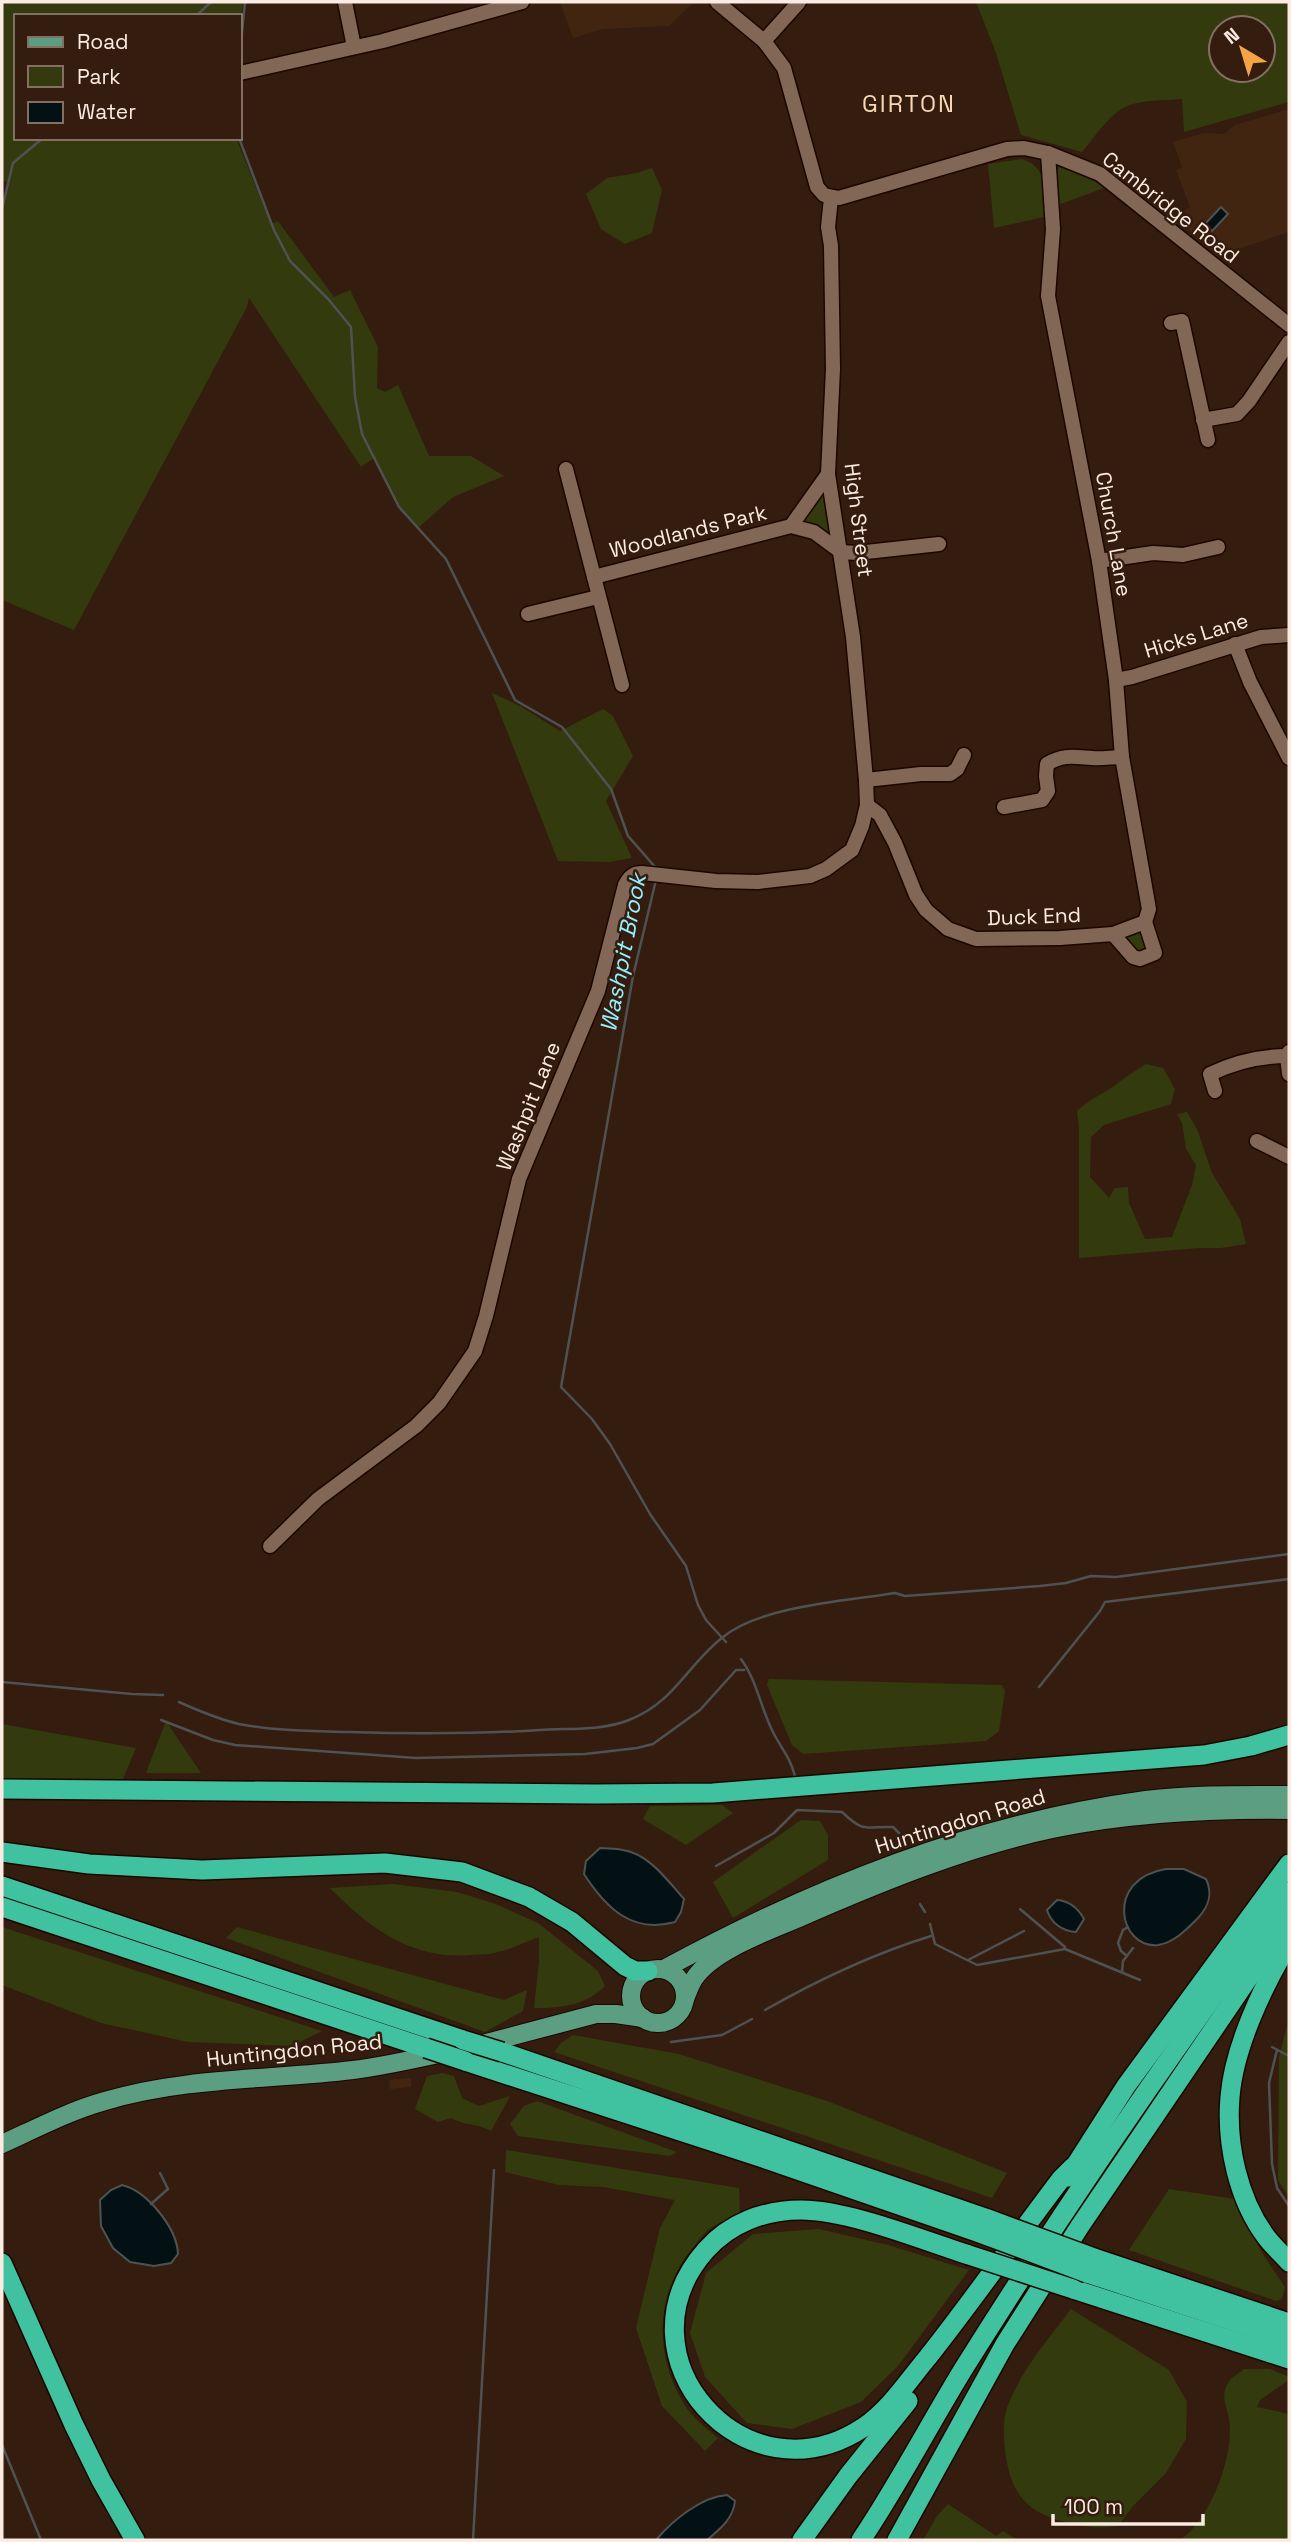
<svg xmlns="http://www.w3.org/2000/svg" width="1291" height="2542" font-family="'Space Grotesk',sans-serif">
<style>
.built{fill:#422511}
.green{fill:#333a0d;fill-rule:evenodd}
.water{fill:#031114;stroke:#4e5252;stroke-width:2}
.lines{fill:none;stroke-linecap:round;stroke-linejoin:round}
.stream{stroke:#4e5252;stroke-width:2.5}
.minor-casing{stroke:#1b0700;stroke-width:17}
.major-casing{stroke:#1b0700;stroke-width:20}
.highway-casing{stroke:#1b0700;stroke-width:22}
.minor{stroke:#836756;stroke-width:14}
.major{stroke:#5b9e82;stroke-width:18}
.highway{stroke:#40c2a0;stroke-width:19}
.highway-bridge-casing{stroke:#1b0700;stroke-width:22;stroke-linecap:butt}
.highway-bridge{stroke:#40c2a0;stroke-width:19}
.labels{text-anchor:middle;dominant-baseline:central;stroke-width:5;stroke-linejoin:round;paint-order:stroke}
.street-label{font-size:21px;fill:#fcebe2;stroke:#341d0e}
.water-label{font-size:23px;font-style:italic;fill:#95effd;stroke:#341d0e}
.quarter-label{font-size:24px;letter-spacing:2px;fill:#fad7b5;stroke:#341d0e}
</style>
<rect width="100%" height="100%" fill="#341d0e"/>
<g class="built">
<path d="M560,2H694L669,26L603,29L573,38Z"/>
<path d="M1289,109V232L1217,256L1199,238L1173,218L1190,207L1176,170L1182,167L1173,142L1204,133L1224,134L1235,125Z"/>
<path d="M411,2078V2087L390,2089L389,2080Z"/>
</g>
<g class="green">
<path d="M2,2H243L240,30V16H16V138H236L271,224L278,221L334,297L350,290L378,347L377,388L385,392L398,385L429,456H471L504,476L453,497L418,528L399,507L374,458L361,467L249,298L247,307L74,630L2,600V214L10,182L2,181Z"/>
<path d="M976,2H1289V102L1184,132L1182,99C1164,101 1141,99 1125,107C1108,116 1094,138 1082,152L1021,135L995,50ZM1263,28V70H1221V28Z"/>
<path d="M1022,159C1047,167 1044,188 1048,212L1044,217L994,228L988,164Z"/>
<path d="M1060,164L1083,173L1104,188L1058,205L1055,176Z"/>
<path d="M652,168L662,190L652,233L625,244L601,229L586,194L607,178L637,173Z"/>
<path d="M826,483L831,536L798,522Z"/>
<path d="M492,693L520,706L560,731L603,709L613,716L633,756L606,801L632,858L610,862L558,861Z"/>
<path d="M1136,930L1143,932L1146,948L1136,954L1122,937Z"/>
<path d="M1146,1064L1163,1068L1175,1089L1171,1104L1104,1125L1091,1137L1090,1177L1109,1198L1115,1188L1128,1187L1129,1203L1145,1239L1172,1237L1192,1185L1196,1165L1186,1149L1182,1123L1177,1114L1187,1112L1197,1129L1212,1173L1240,1219L1246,1244L1221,1248H1199L1079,1258V1128L1077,1111C1088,1100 1101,1095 1114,1086C1125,1078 1134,1071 1146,1064Z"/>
<path d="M769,1679L1002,1685L1005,1691L999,1731L986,1741L803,1754L792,1745L767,1685Z"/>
<path d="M166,1721L201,1773H146Z"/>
<path d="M2,1724L136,1748L123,1779H2Z"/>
<path d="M722,1805L733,1813L686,1845L643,1819L650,1806Z"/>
<path d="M801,1820L820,1821L828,1835V1860L733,1918L713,1882Z"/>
<path d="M393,1884L457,1892L496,1904L538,1923L598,1971L605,1986C585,2006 561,2008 534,2008L539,1962V1937C525,1942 512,1949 498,1952C490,1955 480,1954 471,1955C412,1960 370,1929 330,1888Z"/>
<path d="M2,1927L322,2031L292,2046L188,2042L101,2023L2,1985Z"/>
<path d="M237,1927L504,2000L527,1990L523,2011L485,2032L226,1938Z"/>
<path d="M1289,2019V2197L1278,2180L1279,2057Z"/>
<path d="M573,2035L679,2054L830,2102L1007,2173L992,2198L554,2052L561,2043Z"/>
<path d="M442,2073L454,2076L462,2098L479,2106L510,2096L491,2131C477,2123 465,2126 451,2118L438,2122L415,2109L427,2076Z"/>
<path d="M537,2101L677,2152L670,2156L518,2136L510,2124L524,2106Z"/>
<path d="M506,2150L739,2188L740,2215C731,2219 719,2222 710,2228C705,2232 700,2239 696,2244C656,2289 652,2352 684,2404C692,2418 706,2428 718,2438L705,2451L662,2406L636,2328L660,2228L675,2200L603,2187L559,2185L505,2172Z"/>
<path d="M1169,2189L1235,2199L1262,2253L1285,2287L1282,2299L1276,2301L1129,2250Z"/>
<path d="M819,2229L888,2245L969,2270L898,2366L861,2402L792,2429L747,2423L705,2377L690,2333L706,2273L753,2234Z"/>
<path d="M1071,2309L1169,2370L1187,2402L1186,2439L1166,2473L1133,2506L1118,2526C1096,2529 1086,2527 1065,2522C1025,2512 1010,2492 1005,2450C1004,2436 1002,2422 1007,2408C1021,2370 1047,2341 1071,2309Z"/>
<path d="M1244,2369H1270L1289,2377V2380L1260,2400L1257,2407L1289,2414V2540H1180C1210,2520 1235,2455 1229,2419C1227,2406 1220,2396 1228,2383C1231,2377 1240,2373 1244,2369Z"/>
<path d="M948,2504L996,2536L1003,2531L1017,2540H923L937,2516Z"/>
</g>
<g class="water">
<path d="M1221,207L1228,214L1212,231L1205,224Z"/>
<path d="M600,1848C607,1849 615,1848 623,1850C649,1854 667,1880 684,1899L681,1912L675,1922C632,1934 606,1908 584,1874L586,1861Z"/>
<path d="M1166,1869H1184L1206,1879C1213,1894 1209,1906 1198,1918C1187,1929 1174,1943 1158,1945C1119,1949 1104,1879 1166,1869Z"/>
<path d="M1057,1900C1070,1901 1078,1908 1084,1919L1076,1932C1062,1931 1051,1923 1047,1910Z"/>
<path d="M122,2185C147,2191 177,2228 178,2254L171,2263L154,2266L130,2262L113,2248L101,2226L100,2200L111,2190Z"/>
<path d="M727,2495L735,2501C733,2519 720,2529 707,2540H656C673,2520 701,2497 727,2495Z"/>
</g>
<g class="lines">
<g class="stream">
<path d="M196,16L211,2"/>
<path d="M240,53L245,2"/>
<path d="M239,138L274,230L290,261L329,300L351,327L355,397L362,434L399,507L446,559L515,700L562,727L611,789L628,836L656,868"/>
<path d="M2,209L13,163L43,138"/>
<path d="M656,880L633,976L561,1387L592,1419L610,1444L650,1514L686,1566L698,1605L706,1620L726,1642"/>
<path d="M741,1659C758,1682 761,1711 775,1736C784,1752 790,1758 795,1776"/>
<path d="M2,1682L132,1694L163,1695"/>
<path d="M1039,1687L1100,1611L1105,1602L1289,1579"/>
<path d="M179,1702C199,1711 218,1719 239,1724C275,1731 313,1731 349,1732C413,1734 476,1734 540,1730C568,1728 602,1731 629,1720C675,1702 687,1665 723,1637C761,1606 846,1601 895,1593L905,1596L1040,1586L1066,1583L1091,1576L1116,1577L1289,1554"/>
<path d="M161,1720L213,1740L235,1745L416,1758L585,1754L637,1748L653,1744L700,1710L736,1670H744"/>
<path d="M716,1866L774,1833L797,1810L842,1812C865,1834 865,1826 893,1827L899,1833"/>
<path d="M920,1904L925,1912"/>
<path d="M1020,1909L1065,1947"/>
<path d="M930,1924L935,1944L977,1965L1065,1949L1140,1980"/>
<path d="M1127,1956L1121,1951L1118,1943L1123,1930L1128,1927"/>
<path d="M968,1960L1024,1931"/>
<path d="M1122,1972L1123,1961L1133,1948"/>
<path d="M765,2010C816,1981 876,1953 931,1936"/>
<path d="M671,2042L722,2035L752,2019"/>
<path d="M1272,2047L1289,2056"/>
<path d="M1277,2050L1269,2083L1272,2164L1277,2188L1289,2206"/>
<path d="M151,2204L168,2189L160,2173"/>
<path d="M2,2445L41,2540"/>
<path d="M473,2540L494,2170"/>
</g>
<defs>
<g id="minor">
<path d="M345,2L354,47"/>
<path d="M717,2L764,41L784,68L817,187L824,195L839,198L1007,149L1024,148L1048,153L1100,174L1289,325"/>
<path d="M764,41L799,2"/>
<path d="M240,73L383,41L522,2"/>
<path d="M1048,153L1053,229L1048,296L1099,561L1116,680L1122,757L1149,909L1145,922"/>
<path d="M1171,323L1182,321L1208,440"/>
<path d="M1203,420L1237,414L1249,401L1289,342"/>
<path d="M566,469L622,685"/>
<path d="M791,526L828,474"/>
<path d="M1099,561L1153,553L1183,555L1218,547"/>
<path d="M594,577L791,526L814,532L841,552L857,553L939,544"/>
<path d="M528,614L598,597"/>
<path d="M1235,644L1250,682L1289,758"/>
<path d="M1116,680L1132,677L1261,637L1289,635"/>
<path d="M866,780L921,774H950L957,769L964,755"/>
<path d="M867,805L880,815L895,843L916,895L926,910L948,929L976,939L1060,938L1113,934L1145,922"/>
<path d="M1004,807L1042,800L1048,791L1046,776L1047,764C1063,754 1075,757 1092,758C1102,759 1112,757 1122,757"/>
<path d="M1113,934L1133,957L1140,959L1155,953L1145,922"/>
<path d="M1289,1052L1287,1056L1289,1074"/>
<path d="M1215,1091L1210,1074C1235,1062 1259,1056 1287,1056"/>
<path d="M1257,1141L1289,1157"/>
<path d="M270,1546L318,1499L416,1426L439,1403L475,1351L486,1316L519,1179L598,991L625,885C629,877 633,873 642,873L716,881L758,882L810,876L826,869L852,850L862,826L867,805L866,780L853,637L828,474L833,369L831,246L828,227L831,198"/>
</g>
<g id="major">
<path d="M664,1969C815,1887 975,1823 1146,1800C1193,1794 1242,1795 1289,1795"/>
<circle cx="658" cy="1996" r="27"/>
<path d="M685,1999C688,1992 690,1985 694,1979C713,1949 775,1929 808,1914C886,1880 968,1847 1052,1829C1130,1813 1210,1809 1289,1810"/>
<path d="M475,2046L596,2014H616L643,2018"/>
<path d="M2,2144C35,2129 69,2111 105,2101C186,2077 270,2080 353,2070C385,2066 416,2059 447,2052"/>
</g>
<g id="highway">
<path d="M2,1789L595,1794L713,1793L1204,1755L1251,1746L1289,1735"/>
<path d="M2,1852L89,1864L202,1870L385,1863L462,1872L529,1897L572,1922L625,1966L635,1971H648"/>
<path d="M2,1886L463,2040"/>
<path d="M2,1907L426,2048"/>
<path d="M1289,1943C1263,1986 1234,2047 1230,2097C1226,2144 1238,2200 1267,2238C1274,2247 1282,2254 1289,2262"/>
<path d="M502,2052L988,2219"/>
<path d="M465,2061L763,2158L980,2233"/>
<path d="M1068,2177L1126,2086L1289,1864"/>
<path d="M969,2255C922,2240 849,2210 801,2210C764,2210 730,2223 706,2250C612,2356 746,2506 864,2427C890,2409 908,2381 928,2357C974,2299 1016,2238 1061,2179L1073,2167"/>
<path d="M1094,2258L1289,2323"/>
<path d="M2,2263L74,2425L101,2480L135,2540"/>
<path d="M1087,2273L1289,2340"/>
<path d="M1073,2289L1289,2359"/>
<path d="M802,2540L848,2476L908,2401"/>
<path d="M861,2540C898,2485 929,2425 964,2368C1066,2205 1175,2047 1289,1892"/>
<path d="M897,2540L1005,2344L1080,2226L1289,1918"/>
</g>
</defs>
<use href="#minor" class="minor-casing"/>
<use href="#major" class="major-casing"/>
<use href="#highway" class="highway-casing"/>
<use href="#minor" class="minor"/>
<use href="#major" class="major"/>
<use href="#highway" class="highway"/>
<defs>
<g id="highway-bridge">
<path d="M463,2040L502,2052"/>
<path d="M426,2048L465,2061"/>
<path d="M988,2219L1094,2258"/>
<path d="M980,2233L1087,2273"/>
<path d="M969,2255L1073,2289"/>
</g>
</defs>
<use href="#highway-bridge" class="highway-bridge-casing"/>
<use href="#highway-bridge" class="highway-bridge"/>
</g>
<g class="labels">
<g class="street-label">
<text transform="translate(1171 207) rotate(38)">Cambridge Road</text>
<text transform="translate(859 520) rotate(83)">High Street</text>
<text transform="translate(688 531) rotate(-14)">Woodlands Park</text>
<text transform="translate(1114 534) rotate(80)">Church Lane</text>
<text transform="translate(1196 635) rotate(-17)">Hicks Lane</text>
<text transform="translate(1034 916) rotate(-2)">Duck End</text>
<text transform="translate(528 1106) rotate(-68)">Washpit Lane</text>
<text transform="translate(960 1821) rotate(-17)">Huntingdon Road</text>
<text transform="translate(294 2050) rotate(-6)">Huntingdon Road</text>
</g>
<g class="water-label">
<text transform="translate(623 953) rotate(-79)">Washpit Brook</text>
</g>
<g class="quarter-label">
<text x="909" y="103">GIRTON</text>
</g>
</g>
<rect width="1291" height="2542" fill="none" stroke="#fcebe2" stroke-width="7"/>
<rect x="14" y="14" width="228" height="126" fill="#341d0e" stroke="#846f63" stroke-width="2"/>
<rect x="28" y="37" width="35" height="10" fill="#5b9e82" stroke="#846f63" stroke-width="2"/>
<text x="77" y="49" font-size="21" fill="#fcebe2">Road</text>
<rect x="28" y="66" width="35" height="21" fill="#333a0d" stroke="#846f63" stroke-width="2"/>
<text x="77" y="84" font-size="21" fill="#fcebe2">Park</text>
<rect x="28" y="102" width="35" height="21" fill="#031114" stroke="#846f63" stroke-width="2"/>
<text x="77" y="119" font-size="21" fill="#fcebe2">Water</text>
<g transform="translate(1242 49) rotate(322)"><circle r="33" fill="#341d0e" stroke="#846f63" stroke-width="2"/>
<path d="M0-5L12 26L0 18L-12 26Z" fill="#f5a345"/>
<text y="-10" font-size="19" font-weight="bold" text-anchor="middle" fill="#fcebe2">N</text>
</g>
<path d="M1053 2514v10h150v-10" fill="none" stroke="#fcebe2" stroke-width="3.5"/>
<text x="1064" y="2514" font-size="21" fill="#fcebe2" stroke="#341d0e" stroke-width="5" paint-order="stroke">100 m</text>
</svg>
